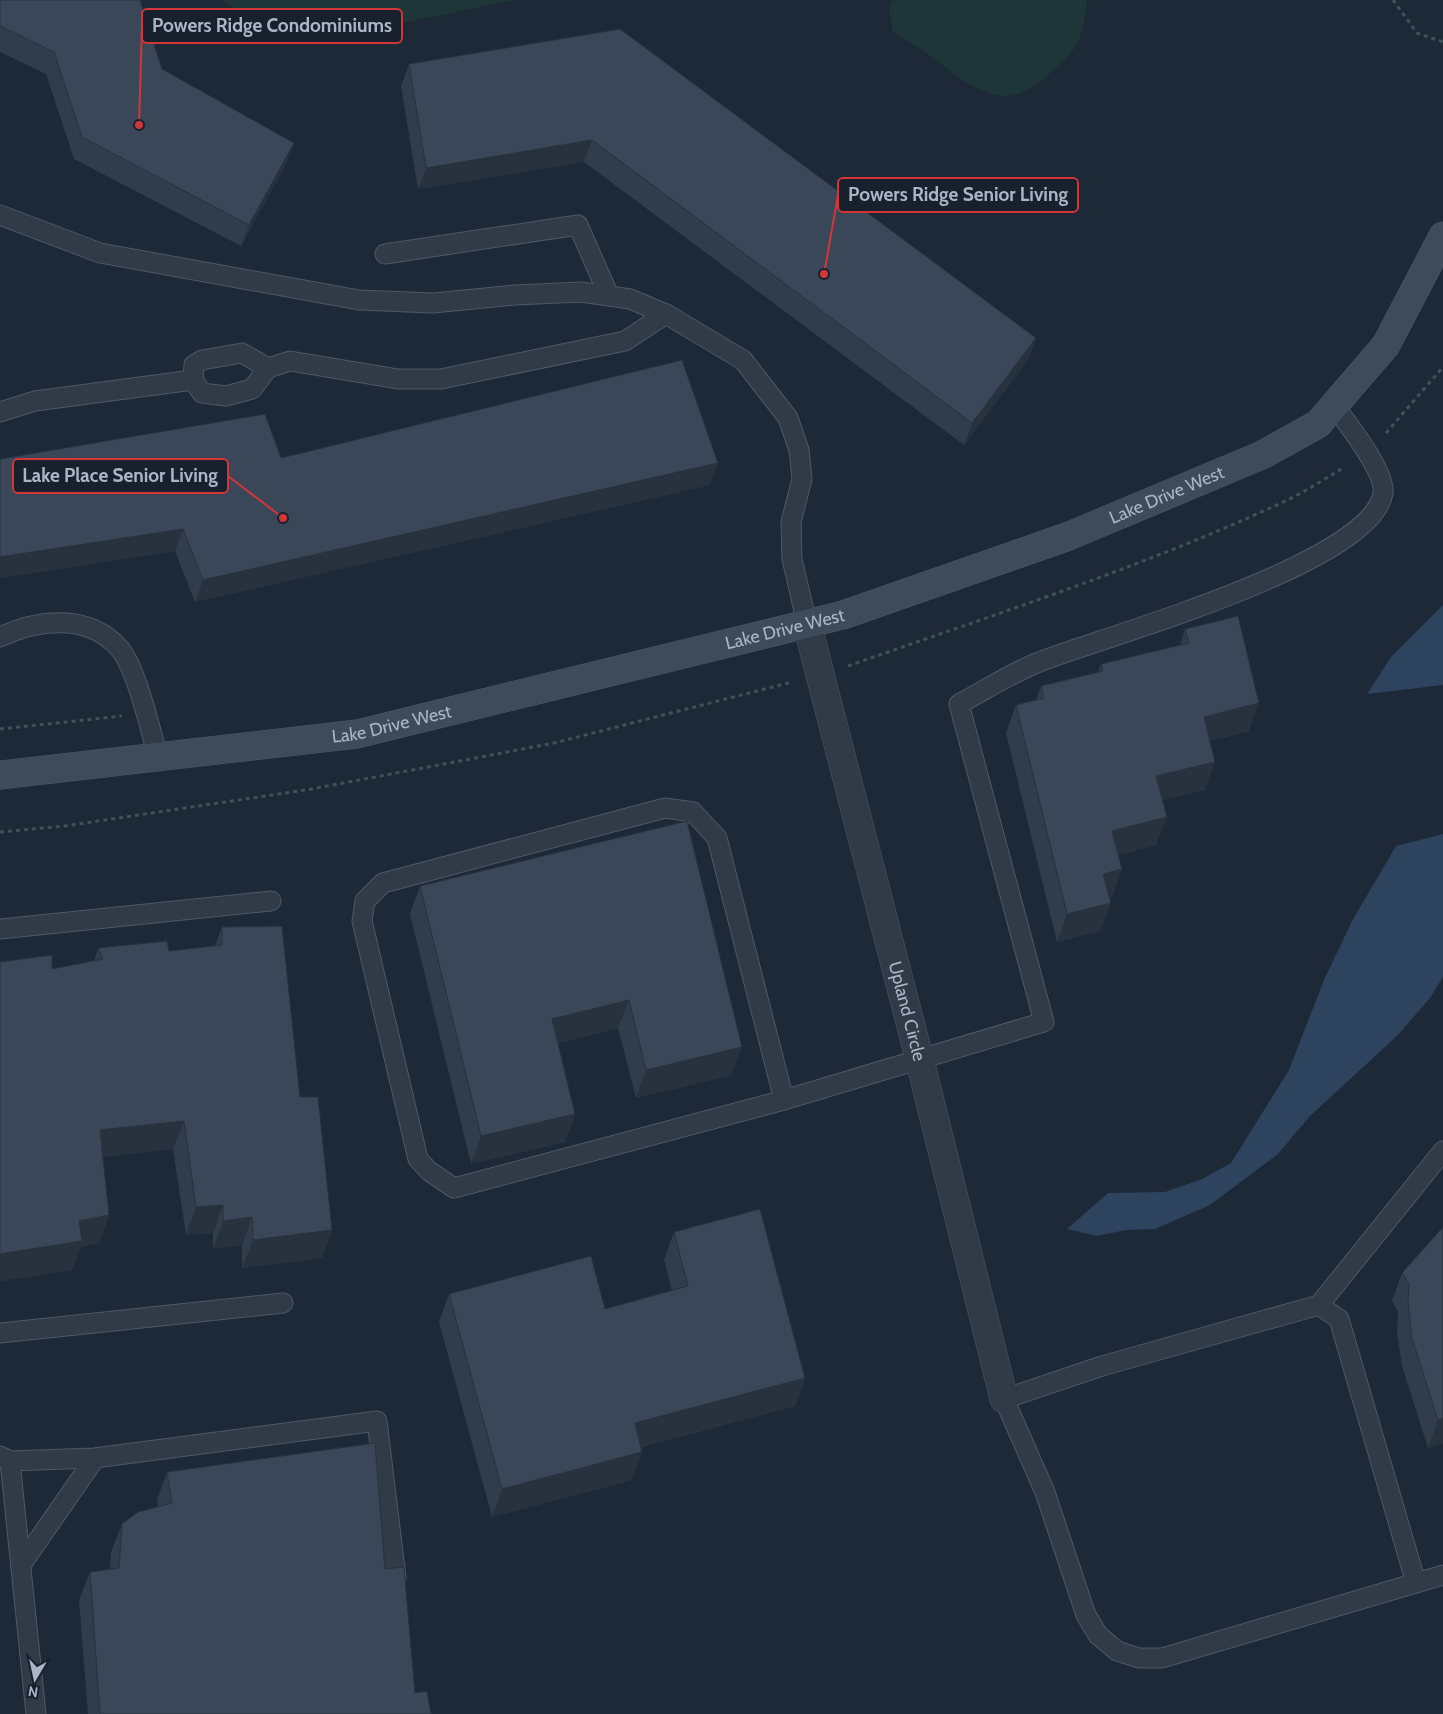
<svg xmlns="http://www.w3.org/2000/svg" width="1443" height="1714" font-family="Cabin,sans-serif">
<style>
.green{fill:#1f3638}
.water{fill:#2d435e}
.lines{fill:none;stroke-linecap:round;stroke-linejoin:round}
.lane-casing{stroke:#4f5866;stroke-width:21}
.street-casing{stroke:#4f5866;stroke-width:29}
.secondary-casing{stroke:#4f5866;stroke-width:29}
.path{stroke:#3d5356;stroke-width:3;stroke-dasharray:4 4;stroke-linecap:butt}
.lane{stroke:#313b48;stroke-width:19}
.street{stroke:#313b48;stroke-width:28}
.secondary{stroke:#3f4a5b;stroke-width:28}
.wall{fill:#313d4c}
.shaded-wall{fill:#28323e}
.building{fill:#394758;stroke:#28323e}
.labels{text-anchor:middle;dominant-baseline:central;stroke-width:4;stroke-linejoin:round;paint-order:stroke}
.street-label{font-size:18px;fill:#abb5c5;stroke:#17202c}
.leader{fill:none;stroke:#d23638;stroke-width:2}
.callout-dot{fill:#d23638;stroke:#17202c;stroke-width:2}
.callout{fill:#17202c;stroke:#d23638;stroke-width:2}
.callout-label{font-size:19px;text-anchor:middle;font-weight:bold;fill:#abb5c5}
</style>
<rect width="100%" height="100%" fill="#1d2937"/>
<g class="green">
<path d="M221,0H513L379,28L300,31L244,16Z"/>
<path d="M892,0H1087C1083,36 1079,51 1049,74C1039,82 1023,95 1009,96C976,97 948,68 923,50C913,44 903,38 893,32L889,9Z"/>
</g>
<g class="water">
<path d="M1443,605V685L1367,694L1391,657Z"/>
<path d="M1443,834V977L1430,998L1397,1036L1310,1116L1278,1154L1210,1205L1155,1229L1126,1230L1097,1236L1067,1229L1108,1193L1165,1192L1202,1179L1231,1163L1289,1070L1324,980L1352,921L1396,846Z"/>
</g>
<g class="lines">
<defs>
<g id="lane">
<path d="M0,215L100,253L359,300L433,303L515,295L581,292L630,299L666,314L743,360L788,418L799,450L802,479L791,522L792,559L807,624"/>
<path d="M385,254L578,225L609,296"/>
<path d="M193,380L194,365L202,360L242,353L268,368"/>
<path d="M0,412L35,401L193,380L202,393L226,396L252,389L268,368L290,361L398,379H441L625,341L666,314"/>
<path d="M0,637C38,619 89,613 120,649C137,670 150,729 158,757"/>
<path d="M0,929L271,901"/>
<path d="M784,1100L717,838L693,812L665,808L383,883L365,901L362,921L418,1159L429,1171L454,1188L784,1100L1044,1022L959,704C987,689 1016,670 1047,659C1110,635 1372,563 1383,493C1386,472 1347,423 1334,405"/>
<path d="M1319,1305L1339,1319L1416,1583L1443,1575"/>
<path d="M0,1333L283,1303"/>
<path d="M0,1456L10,1461L36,1714"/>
<path d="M10,1461L95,1458L377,1421L396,1577"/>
<path d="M21,1565L95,1458"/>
<path d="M1416,1583L1162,1658H1139L1117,1651L1098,1635L1086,1615L1045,1492L1004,1399L1102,1366L1319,1305L1443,1151"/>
</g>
<g id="street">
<path id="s1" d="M807,624L920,1061L1004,1399"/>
</g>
<g id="secondary">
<path id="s2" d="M0,775L357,734L843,615L1069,536L1262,455L1318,424L1386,345L1443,236"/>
</g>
</defs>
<use href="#lane" class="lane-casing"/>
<use href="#street" class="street-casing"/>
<use href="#secondary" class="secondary-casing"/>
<g class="path">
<path d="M1393,0L1417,33L1443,42"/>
<path d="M1386,433L1443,367"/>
<path d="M848,666C993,615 1140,568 1279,504C1302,494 1324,479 1345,467"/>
<path d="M0,729L122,716"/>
<path d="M0,832L65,826L312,789L554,743L792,682"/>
</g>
<use href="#lane" class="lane"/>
<use href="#street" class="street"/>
<use href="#secondary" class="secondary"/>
</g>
<g class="wall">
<path d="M0,0L162,69L294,143L286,164L241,246L74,159L46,74L0,52Z"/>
<path d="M620,29L1036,338L1028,360L964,445L584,162L418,189L401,86L409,64Z"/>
<path d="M281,458L710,485L195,602L175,551L0,578Z"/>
<path d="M1185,629L1249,731L1210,741L1205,790L1162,800L1156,845L1118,855L1122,869L1112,897L1109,898L1100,931L1057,942L1006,733L1016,705L1036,700L1041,686L1098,672L1101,664L1180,645Z"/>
<path d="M687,821L732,1075L636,1098L618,1028L558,1043L575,1114L565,1142L471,1164L410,914L420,886Z"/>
<path d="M222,927L300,1097L332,1230L322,1258L242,1268V1245L213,1249V1233L186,1235L173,1149L103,1157L109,1215L99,1243L80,1247L72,1270L0,1281V962L52,969L94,961L98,948L169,951L215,946Z"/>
<path d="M1443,1227V1443L1428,1448L1402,1366L1397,1331L1398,1312L1392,1301L1402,1273Z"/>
<path d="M674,1232L805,1378L795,1406L641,1447L632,1480L492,1517L439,1322L449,1294L605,1309L672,1291L664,1260Z"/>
<path d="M167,1472L385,1569L415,1693L431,1714H88L79,1600L90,1572L110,1569L111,1552L122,1524L158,1507L157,1500Z"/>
</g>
<g class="shaded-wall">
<path d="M592,140L584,162L418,189L426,168Z"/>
<path d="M294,143L286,164L241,246L249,225Z"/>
<path d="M1036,338L1028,360L964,445L972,423Z"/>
<path d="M718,463L710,485L195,602L203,580Z"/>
<path d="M183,529L175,551L0,578V557Z"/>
<path d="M1259,703L1249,731L1193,745L1204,717Z"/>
<path d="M1215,762L1205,790L1146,804L1156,776Z"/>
<path d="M1167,817L1156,845L1102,859L1112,831Z"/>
<path d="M1122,869L1112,897L1093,902L1103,874Z"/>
<path d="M1111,903L1100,931L1057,942L1067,914Z"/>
<path d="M629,1000L618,1028L542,1047L552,1019Z"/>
<path d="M742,1047L732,1075L636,1098L646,1070Z"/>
<path d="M575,1114L565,1142L471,1164L481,1136Z"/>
<path d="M184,1121L173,1149L90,1158L100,1130Z"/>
<path d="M223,1205L213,1233L186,1235L196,1207Z"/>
<path d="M109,1215L99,1243L80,1247L72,1270L0,1281V1254L79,1221Z"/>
<path d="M252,1217L242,1245L213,1249L223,1221Z"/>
<path d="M332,1230L322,1258L242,1268L253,1240Z"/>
<path d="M805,1378L795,1406L624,1451L635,1423Z"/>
<path d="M1443,1418V1443L1428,1448L1438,1420Z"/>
<path d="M642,1452L632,1480L492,1517L502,1489Z"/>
</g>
<g class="building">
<path d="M0,0H140L162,69L294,143L249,225L82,137L54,52L0,26Z"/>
<path d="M620,29L1036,338L972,423L592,140L426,168L409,64Z"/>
<path d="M682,360L718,463L203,580L183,529L0,557V459L265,414L281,458Z"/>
<path d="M1238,616L1259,703L1204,717L1215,762L1156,776L1167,817L1112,831L1122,869L1103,874L1111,903L1067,914L1016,705L1044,698L1041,686L1103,671L1101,664L1189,643L1185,629Z"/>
<path d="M687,821L742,1047L646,1070L629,1000L552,1019L575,1114L481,1136L420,886Z"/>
<path d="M282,926L300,1097H318L332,1230L253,1240L252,1217L223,1221V1205L196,1207L184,1121L100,1130L109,1215L79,1221L82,1241L0,1254V962L52,955V969L103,959L98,948L167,941L169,951L222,945V927Z"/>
<path d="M760,1209L805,1378L635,1423L642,1452L502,1489L449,1294L591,1256L605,1309L688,1286L674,1232Z"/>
<path d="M1443,1227V1418L1438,1420L1412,1338L1408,1303L1409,1284L1402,1273Z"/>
<path d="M375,1443L385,1569L404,1567L415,1693L427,1691L431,1714H100L90,1572L119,1568L122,1524L138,1512L172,1503L167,1472Z"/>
</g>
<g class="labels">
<g class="street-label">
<text stroke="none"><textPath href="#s2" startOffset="1205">Lake Drive West</textPath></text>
<text stroke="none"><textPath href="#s2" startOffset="800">Lake Drive West</textPath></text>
<text stroke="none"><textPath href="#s2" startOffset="395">Lake Drive West</textPath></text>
<text stroke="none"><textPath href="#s1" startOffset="400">Upland Circle</textPath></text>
</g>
</g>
<path class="leader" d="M139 125L142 26M824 274L838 195M283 518L228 476"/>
<g class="callout-dot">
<circle cx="139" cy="125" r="5"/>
<circle cx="824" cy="274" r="5"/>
<circle cx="283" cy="518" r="5"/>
</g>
<g class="callout">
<rect x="142" y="9" width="260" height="34" rx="5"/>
<rect x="838" y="178" width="240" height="34" rx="5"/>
<rect x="13" y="459" width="215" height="34" rx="5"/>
</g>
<g class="callout-label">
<text x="272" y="32">Powers Ridge Condominiums</text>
<text x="958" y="201">Powers Ridge Senior Living</text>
<text x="120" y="482">Lake Place Senior Living</text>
</g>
<g transform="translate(35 1679) rotate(189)" stroke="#17202c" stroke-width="4" paint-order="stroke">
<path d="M0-4L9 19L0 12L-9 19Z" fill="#abb5c5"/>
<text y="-8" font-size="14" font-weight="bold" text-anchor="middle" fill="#abb5c5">N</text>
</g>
</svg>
